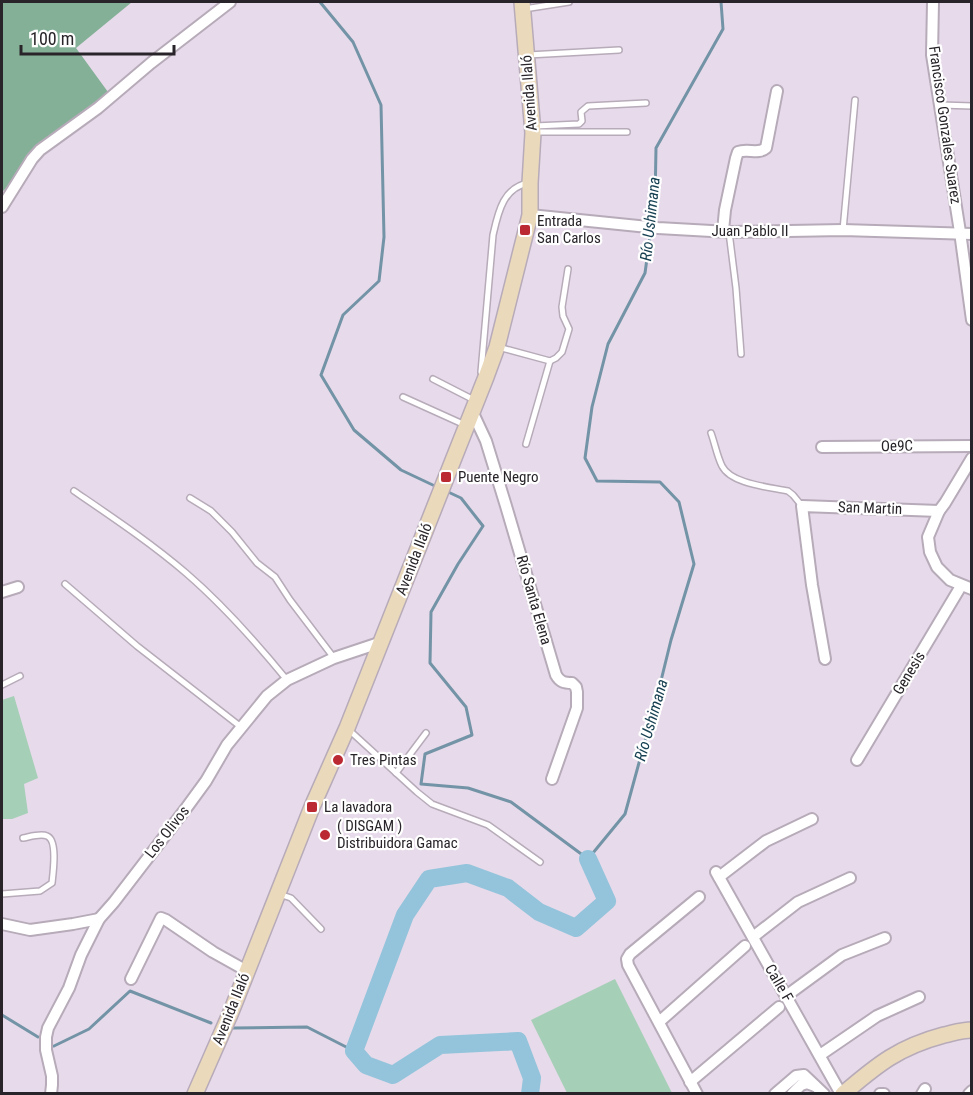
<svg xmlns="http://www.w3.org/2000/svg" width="973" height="1095" font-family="'Roboto Condensed',sans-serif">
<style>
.green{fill:#a6cfb7}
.forest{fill:#84b097}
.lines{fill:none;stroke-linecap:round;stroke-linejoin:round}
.stream{stroke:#7394a6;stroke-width:3}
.river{stroke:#93c4db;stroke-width:18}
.lane-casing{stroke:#b7abb9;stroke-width:8}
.street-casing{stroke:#b7abb9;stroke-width:14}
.secondary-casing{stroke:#b7abb9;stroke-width:18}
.lane{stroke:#fff;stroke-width:5}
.street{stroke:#fff;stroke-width:10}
.secondary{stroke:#ebd9bb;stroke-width:15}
.poi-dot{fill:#bb2a32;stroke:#fff;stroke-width:2}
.labels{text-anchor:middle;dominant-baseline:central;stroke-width:4.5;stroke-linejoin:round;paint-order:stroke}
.street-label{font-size:15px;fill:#282429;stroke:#fff}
.poi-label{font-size:15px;fill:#282429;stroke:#fff;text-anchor:start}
.water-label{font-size:16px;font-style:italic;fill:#184253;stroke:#fff}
</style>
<rect width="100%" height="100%" fill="#e7daea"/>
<g class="green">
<path d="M14,696L38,778L24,784L28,813L12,819H2V700Z"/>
<path d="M615,979L672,1093H567L531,1020Z"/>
</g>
<path class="forest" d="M2,2H132L76,48L108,92L2,192Z"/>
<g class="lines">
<g class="stream">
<path d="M320,2L353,42L381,105L384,237L379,281L343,315L321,375L354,430L401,470L437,487"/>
<path d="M446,491L461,498L483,526L458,564L431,612L430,663L466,707L472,735L425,754L421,784L468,788L511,802L588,859L625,814L657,697L671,640L694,564L679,502L660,482L597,481L585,458L592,407L608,344L645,273L655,201L656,148L723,29L721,2"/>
<path d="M2,1015L38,1037"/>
<path d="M233,1028L307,1027L354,1051"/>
<path d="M54,1046L89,1029L130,991L211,1023"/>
</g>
<path class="river" d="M530,1094L532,1078L518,1041L440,1045L393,1075L366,1065L354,1051L405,915L429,879L467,873L508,888L539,912L576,928L607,901L588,859"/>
<defs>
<g id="lane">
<path d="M524,9L569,2"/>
<path d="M528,55L619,50"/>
<path d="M941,105L972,106"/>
<path d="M535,126L579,124L582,121L581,112L588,106L646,103"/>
<path d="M535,132H627"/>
<path d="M843,230L855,100"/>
<path d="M729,232L736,288L741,354"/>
<path d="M498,347L550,361L556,358L562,352L569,329L563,316L562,307L568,269"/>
<path d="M481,372L493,235C498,213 503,187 529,183"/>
<path d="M433,379L474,400"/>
<path d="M403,397L465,425"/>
<path d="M711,433C715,444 717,456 722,466C731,484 769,487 788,491L793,495L802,506"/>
<path d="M526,444L550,361"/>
<path d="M74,491C112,517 151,543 186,573C223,605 256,642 287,680"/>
<path d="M190,498L211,511L232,532L257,563L275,577L290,600L334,658"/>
<path d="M65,584L137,646L241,727"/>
<path d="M2,685L20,676"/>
<path d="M349,730L417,792L432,804L488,825L540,862"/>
<path d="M396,773L426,733"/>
<path d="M2,894L40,891L52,883C53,873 58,840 47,836C41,833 29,837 23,838"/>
<path d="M279,894L291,898L321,929"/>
</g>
<g id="street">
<path d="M933,2L932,55L960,232L972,320"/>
<path d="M2,207L32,159L40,150L98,108L151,63L230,2"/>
<path d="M530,215L658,228L729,232L843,230L972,234"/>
<path d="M723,231L725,210L736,158L738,152C748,148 758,155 766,148L777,91"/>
<path d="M472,411L486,441L506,506L556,675C560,682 564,683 572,683L576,687L577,692V708L552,779"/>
<path d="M822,447L972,446"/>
<path d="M972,458L945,503L939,511L928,537L930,552L937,567L950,580L972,589"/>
<path d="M2,592L18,587"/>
<path d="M825,659L812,585L802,506L939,511"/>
<path d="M857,760L961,586"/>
<path d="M716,872L841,1094"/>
<path d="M719,877L766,841L812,819"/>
<path d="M2,924L30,930L73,924L99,919"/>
<path d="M753,937L798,902L850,878"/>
<path d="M131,979L161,918L166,920L213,952L247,971"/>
<path d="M786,996L842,955L885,938"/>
<path d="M659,1022L745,946"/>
<path d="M820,1055L877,1016L919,997"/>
<path d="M690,1082L779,1007"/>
<path d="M51,1094L52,1085V1076L46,1050V1037L48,1028L69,988L81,955L99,919L114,902L187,807L206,781L227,745L267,696L287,680L334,658L382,642"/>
<path d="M697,1094L628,965L627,959L630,954L699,897"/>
<path d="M775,1094L796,1076L804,1075L824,1094"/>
<path d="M792,1094L801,1085L807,1083L815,1086"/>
<path d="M880,1094H884"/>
<path d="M922,1094L925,1089"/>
<path d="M969,1094L972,1091"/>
</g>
<g id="secondary">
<path d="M195,1094L231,1012L312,807L347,728L486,377L497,347L530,215V183L533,133L522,2"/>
<path d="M843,1094C878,1064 899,1047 944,1035C953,1033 962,1030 972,1030"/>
</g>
</defs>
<use href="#lane" class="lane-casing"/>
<use href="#street" class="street-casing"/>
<use href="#secondary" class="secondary-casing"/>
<use href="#lane" class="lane"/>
<use href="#street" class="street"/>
<use href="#secondary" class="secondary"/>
</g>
<g class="poi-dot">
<rect x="519" y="224" width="12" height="12" rx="3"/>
<rect x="440" y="471" width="12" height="12" rx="3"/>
<circle cx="338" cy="760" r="6"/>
<rect x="306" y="801" width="12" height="12" rx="3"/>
<circle cx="325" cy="835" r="6"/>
</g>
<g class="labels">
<g class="street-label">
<text transform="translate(529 93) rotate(-94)">Avenida Ilaló</text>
<text transform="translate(945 125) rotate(82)">Francisco Gonzales Suarez</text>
<text x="750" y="231">Juan Pablo II</text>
<text transform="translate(897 446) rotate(-1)">Oe9C</text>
<text transform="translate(870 508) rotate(2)">San Martin</text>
<text transform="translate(414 559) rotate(-69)">Avenida Ilaló</text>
<text transform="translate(534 600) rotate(74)">Río Santa Elena</text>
<text transform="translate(909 673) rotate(-59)">Genesis</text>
<text transform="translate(167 832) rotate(-52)">Los Olivos</text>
<text transform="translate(779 983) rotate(60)">Calle F</text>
<text transform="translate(231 1009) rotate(-68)">Avenida Ilaló</text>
</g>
<g class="poi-label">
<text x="537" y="221">Entrada<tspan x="537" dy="17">San Carlos</tspan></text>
<text x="458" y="477">Puente Negro</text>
<text x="350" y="760">Tres Pintas</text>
<text x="324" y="807">La lavadora</text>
<text x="337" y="826">( DISGAM )<tspan x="337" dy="17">Distribuidora Gamac</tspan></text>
</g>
<g class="water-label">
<text transform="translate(650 219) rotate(-84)">Río Ushimana</text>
<text transform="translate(651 720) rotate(-74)">Río Ushimana</text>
</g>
</g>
<rect width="973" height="1095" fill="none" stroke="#282429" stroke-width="6"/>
<path d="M21 45v9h153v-9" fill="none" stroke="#282429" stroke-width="3"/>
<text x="30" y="45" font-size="18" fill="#282429" stroke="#ffffff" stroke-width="4.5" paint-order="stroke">100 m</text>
</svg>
